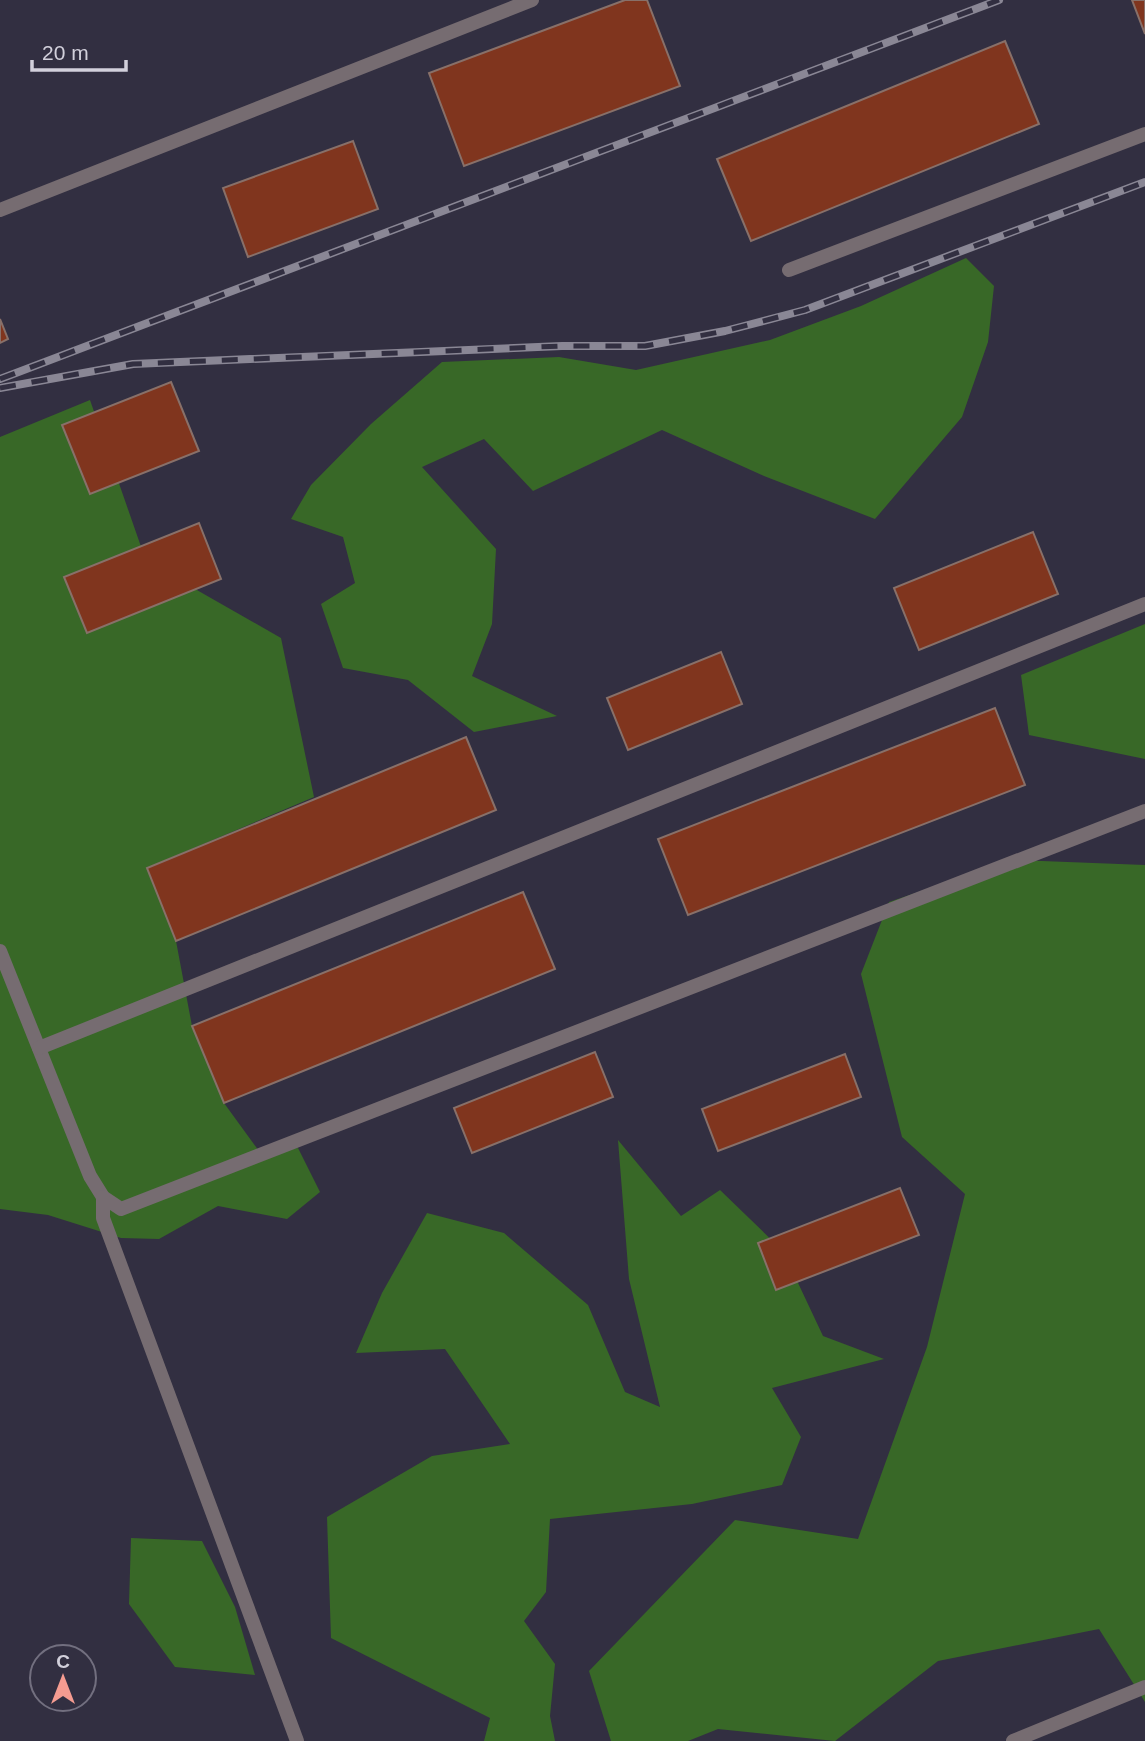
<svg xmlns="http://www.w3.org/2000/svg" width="1145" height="1741" font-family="Helvetica,sans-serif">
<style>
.forest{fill:#386827}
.building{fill:#80351e;stroke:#887069;stroke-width:2}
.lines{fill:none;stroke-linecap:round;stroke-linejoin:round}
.lane{stroke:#766c71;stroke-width:14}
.street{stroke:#766c71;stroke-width:14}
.rail-casing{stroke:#8a8795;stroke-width:8}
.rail{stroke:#322f41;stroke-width:5;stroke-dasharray:16;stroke-linecap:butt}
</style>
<rect width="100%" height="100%" fill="#322f41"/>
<g class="forest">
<path d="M966,258L994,286L988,342L962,417L875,519L764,476L662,430L533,491L484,439L422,467L496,549L492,624L472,676L557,716L474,732L408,680L343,668L321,604L355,583L343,537L291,519L311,485L371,424L442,362L559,357L636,370L770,340L861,306Z"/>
<path d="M90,400L146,561L281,638L314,797L147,868L176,941L192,1026L224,1103L259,1151L298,1148L320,1192L287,1219L218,1206L159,1239L121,1238L48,1215L0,1209V437Z"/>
<path d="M1145,624V759L1029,735L1021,675Z"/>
<path d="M1013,860L1145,865V1702L1099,1629L938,1661L835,1741L718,1729L688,1741H611L589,1671L735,1520L858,1539L927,1347L965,1194L902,1137L861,974L889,902Z"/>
<path d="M618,1140L681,1216L720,1190L783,1251L823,1336L884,1359L772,1388L801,1437L782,1485L692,1504L550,1519L546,1592L524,1621L555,1664L550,1716L555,1741H484L490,1718L331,1638L327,1517L432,1456L510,1444L445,1349L356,1353L382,1293L427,1213L504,1233L588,1305L625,1392L660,1407L629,1279Z"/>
<path d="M131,1538L202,1541L235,1607L255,1675L175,1667L129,1604Z"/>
</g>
<g class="building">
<path d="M625,0H647L680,86L464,166L429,73Z"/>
<path d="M1132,0H1145V34Z"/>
<path d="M1005,41L1039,124L751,241L717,159Z"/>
<path d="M353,141L378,209L248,257L223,188Z"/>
<path d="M0,319L8,339L0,343Z"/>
<path d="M171,382L199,451L90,494L62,425Z"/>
<path d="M199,523L221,579L87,633L64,577Z"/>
<path d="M1033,532L1058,594L919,650L894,588Z"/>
<path d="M721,652L742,704L628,750L607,698Z"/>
<path d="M995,708L1025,785L688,915L658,839Z"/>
<path d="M466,737L496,810L176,941L147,868Z"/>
<path d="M523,892L555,969L224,1103L192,1026Z"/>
<path d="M595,1052L613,1097L472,1153L454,1108Z"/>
<path d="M845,1054L861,1097L718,1151L702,1109Z"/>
<path d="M900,1188L919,1235L776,1290L758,1243Z"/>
</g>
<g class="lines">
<g class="lane">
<path d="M789,270L1145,134"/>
<path d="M0,951L90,1176L103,1197L121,1209L1145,811"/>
<path d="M39,1048L1145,604"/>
<path d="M103,1197V1218L297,1741"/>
<path d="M1013,1741L1145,1687"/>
</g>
<path class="street" d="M0,210L532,0"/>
<defs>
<g id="rail">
<path d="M0,379L999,0"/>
<path d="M0,388L133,364L562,346H645L725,331L805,310L1145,182"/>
</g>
</defs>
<use href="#rail" class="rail-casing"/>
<use href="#rail" class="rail"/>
</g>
<g transform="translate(63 1678)"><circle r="33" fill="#322f41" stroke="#726f7f" stroke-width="2"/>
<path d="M0-5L12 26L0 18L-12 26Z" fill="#f59c91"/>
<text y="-10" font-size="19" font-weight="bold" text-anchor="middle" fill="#d2d0db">С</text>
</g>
<path d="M32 60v10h94v-10" fill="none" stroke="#d2d0db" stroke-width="3.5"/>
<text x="42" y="60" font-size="21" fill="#d2d0db" stroke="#322f41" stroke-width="5" paint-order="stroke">20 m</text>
</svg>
